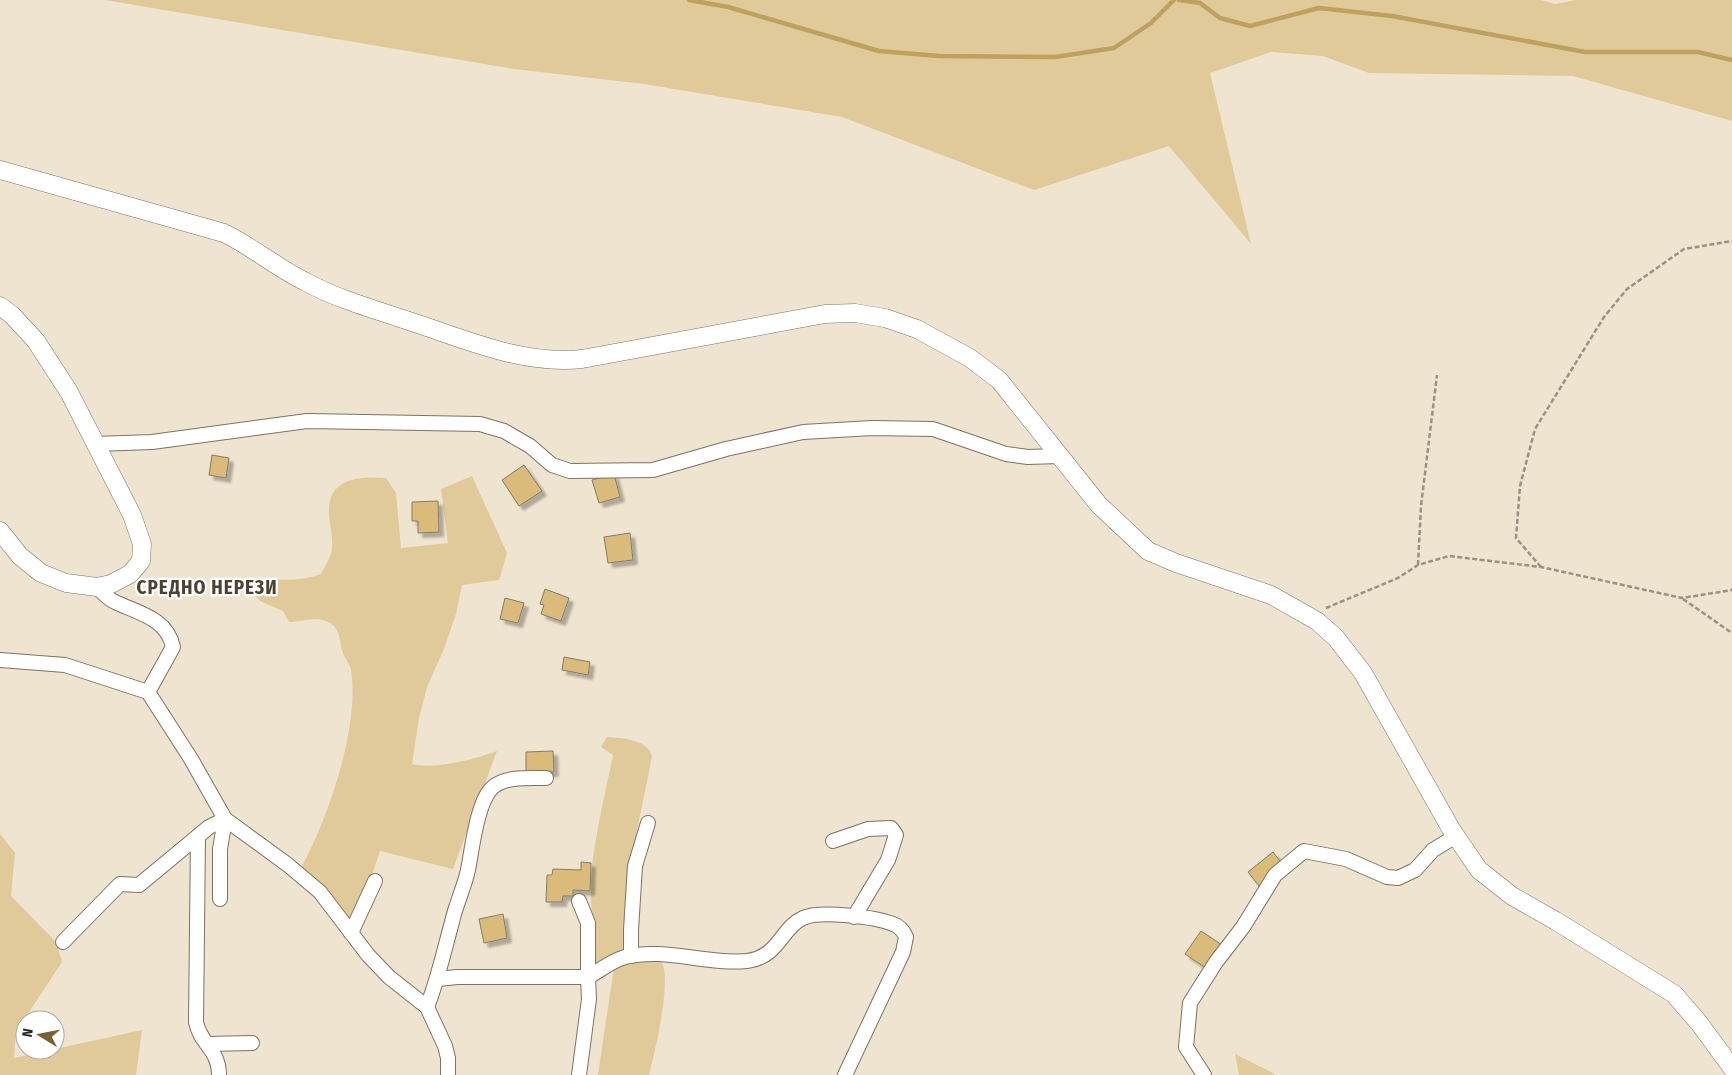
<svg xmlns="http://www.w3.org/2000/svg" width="1732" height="1075" font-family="'Fira Sans Condensed',sans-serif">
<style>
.green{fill:#e1ca99}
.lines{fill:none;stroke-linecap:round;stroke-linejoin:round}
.stream{stroke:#bea05f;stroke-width:4.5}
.building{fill:#dabb7a;stroke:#847b69;filter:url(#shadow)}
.minor-casing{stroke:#7c7362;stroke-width:16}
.tertiary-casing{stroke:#7c7362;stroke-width:19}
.path{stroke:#9a9384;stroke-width:2.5;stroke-dasharray:5 2.5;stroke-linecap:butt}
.minor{stroke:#fff;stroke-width:14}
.tertiary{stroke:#fff;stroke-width:18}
.labels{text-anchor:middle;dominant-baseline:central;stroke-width:4.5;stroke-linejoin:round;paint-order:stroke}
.district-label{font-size:19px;font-weight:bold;letter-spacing:1px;fill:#4a4232;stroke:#fff}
</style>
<defs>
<filter id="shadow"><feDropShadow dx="4.5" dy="4.5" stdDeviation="1" flood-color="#0004"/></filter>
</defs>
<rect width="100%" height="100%" fill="#eee4d0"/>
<g class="green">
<path d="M105,0H1541L1555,4L1576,0H1732V121L1573,76L1369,73L1323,56L1271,52L1210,73L1251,244L1169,146L1034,190L842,117L644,84L514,69Z"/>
<path d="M472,476L507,553L499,580L462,585L456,614L444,649L427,687L419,718L412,764C434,770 476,759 497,751L453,869L380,851L368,887L351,923L330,895L301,868C328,819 360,726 351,670C350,664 345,659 343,653C340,644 340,631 333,625C320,614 302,622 289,622L283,611L260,601L252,592L253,584L256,578C279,580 300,582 321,574C324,568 328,562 330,556C335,543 330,528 329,514C327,478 358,476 386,478L396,493L401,548L448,543L441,489Z"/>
<path d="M607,737C621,738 649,739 652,757L634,845L627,945L621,953L593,969C594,932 588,894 593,857C598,823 606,789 613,755L601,747Z"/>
<path d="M0,834L15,853L11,896L56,942L62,962L16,1032L14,1058L142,1030L136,1075H0Z"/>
<path d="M660,960C674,974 654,1055 649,1075H598L614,967L625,963Z"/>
<path d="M1235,1054L1273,1073L1275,1075H1239Z"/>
</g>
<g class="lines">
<g class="stream">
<path d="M689,0L728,7L879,51L939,56L1055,57L1114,48L1151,23L1174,0"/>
<path d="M1179,0L1200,3L1220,18L1250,26L1319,8L1392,16L1585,52H1698L1732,60"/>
</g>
</g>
<g class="building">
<path d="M212,455L229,458L226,478L209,475Z"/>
<path d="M524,465L542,491L519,506L502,480Z"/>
<path d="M614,474L620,497L599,503L592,480Z"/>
<path d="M438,501L439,532L418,533V521H412V502Z"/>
<path d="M630,533L633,560L608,563L604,537Z"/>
<path d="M545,589L569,598L561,621L541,614L544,605L540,604Z"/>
<path d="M505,598L524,603L518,623L500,619Z"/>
<path d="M564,657L590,662L588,675L562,670Z"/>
<path d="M553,751L554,772L526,773V752Z"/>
<path d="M1273,852L1284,866L1259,886L1248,872Z"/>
<path d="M581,862L591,863L590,891L573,890V896H563L562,902H546L547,875H552L553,869L581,870Z"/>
<path d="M503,914L507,938L484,943L479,919Z"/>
<path d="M1201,931L1225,947L1209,970L1185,954Z"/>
</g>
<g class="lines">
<defs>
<g id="minor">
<path d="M95,444L152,442L307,421L480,424L504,431L530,446L552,465L570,471L653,470L726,449L803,432L872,428L933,429L1006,454L1028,457L1059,456"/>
<path d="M97,587C102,592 108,599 115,602C138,613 167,618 173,647L148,692"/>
<path d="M0,660L65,665L148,692L191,759L225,819L288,865L320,892L368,955L389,977L427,1007L445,1046L448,1058V1075"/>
<path d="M198,836L196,1022C200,1044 219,1049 219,1075"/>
<path d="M833,841L868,829L891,828L896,835L888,860L854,917"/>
<path d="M220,899V849L225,819"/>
<path d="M579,901L588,923V977C601,970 611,961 625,957C666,947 706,965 747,961C779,957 781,928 803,918C819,910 876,917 893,924C899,926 903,930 906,937L903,952L845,1075"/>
<path d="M351,933L375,881"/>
<path d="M63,942L120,884L139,885L209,827L225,819"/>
<path d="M631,956V930L635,866L648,823"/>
<path d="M438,979L457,977H588L589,999L579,1075"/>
<path d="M427,1007C438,979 444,951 452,922C456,904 464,888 468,870C472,850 477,801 493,787C506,776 530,778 546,778"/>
<path d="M207,1044L252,1043"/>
<path d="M1204,1075L1186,1047L1190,1003L1216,962L1243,927L1275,875L1304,851L1346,859L1387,877L1398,878L1415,870L1433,850L1456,836"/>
</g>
<g id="tertiary">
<path d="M0,170L224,233C253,247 277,268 306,282C339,300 377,310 412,322C467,340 523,365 582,359L825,314L855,313L885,318L917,329L970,358L999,380L1099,505L1148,551L1176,563L1271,595L1317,621L1336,638L1363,673L1451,829L1479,870L1512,896L1556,921L1674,994L1699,1023L1732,1068"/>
<path d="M0,306L12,315L36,341L69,392L132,515L142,544L141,561L130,574L111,584L97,587L66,583L41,573L20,556L0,531"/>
</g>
</defs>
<use href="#minor" class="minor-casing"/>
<use href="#tertiary" class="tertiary-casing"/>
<g class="path">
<path d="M1418,565L1421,506L1437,375"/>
<path d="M1541,567L1516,538L1520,486L1535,429L1604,317L1627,289L1684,249L1732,241"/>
<path d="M1683,599L1732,633"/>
<path d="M1326,608L1398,578L1418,565L1449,556L1541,567L1682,598L1732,590"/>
</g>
<use href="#minor" class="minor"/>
<use href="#tertiary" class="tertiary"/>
</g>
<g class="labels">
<g class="district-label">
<text x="207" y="587">СРЕДНО НЕРЕЗИ</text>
</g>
</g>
<g transform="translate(40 1035) rotate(280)"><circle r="24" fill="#ffffff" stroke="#aaa8a5"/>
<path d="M0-4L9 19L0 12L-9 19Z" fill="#776131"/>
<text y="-8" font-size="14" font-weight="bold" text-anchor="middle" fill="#2a261f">N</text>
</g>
</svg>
